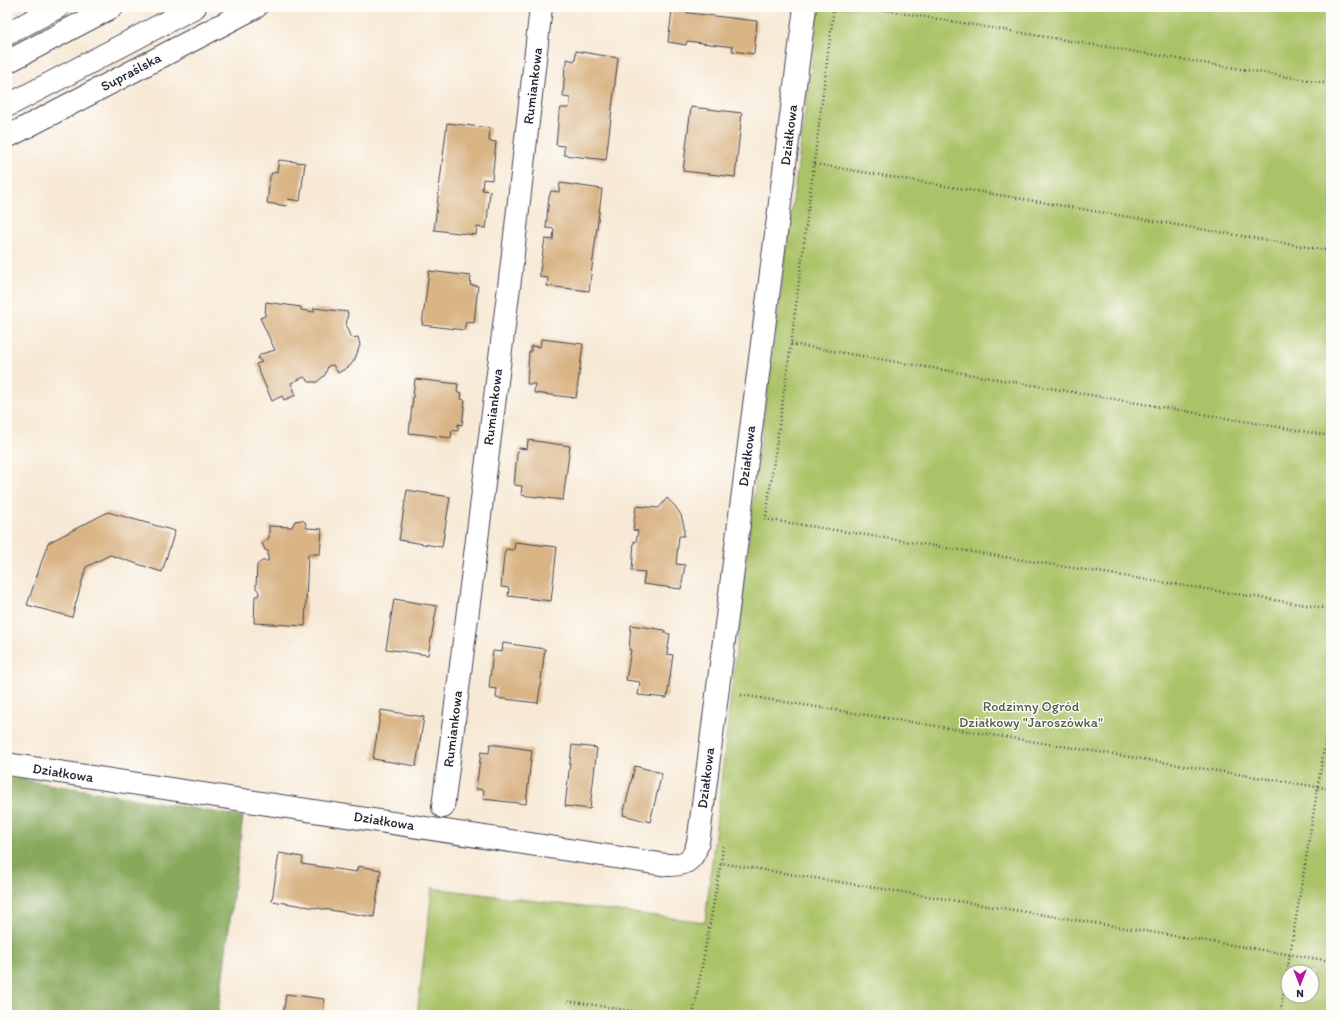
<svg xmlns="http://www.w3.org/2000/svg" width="1338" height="1022" font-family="Itim,sans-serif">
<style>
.green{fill:#abc368;stroke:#667252;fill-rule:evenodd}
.forest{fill:#88a95c;stroke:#55664c}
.building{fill:#d9b485}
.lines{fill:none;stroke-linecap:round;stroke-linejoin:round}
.street-casing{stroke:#424052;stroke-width:24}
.secondary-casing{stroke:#424052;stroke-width:24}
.path{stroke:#424052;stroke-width:2.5;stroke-dasharray:1 3;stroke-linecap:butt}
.street{stroke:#fff;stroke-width:22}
.secondary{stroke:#fff;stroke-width:22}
.labels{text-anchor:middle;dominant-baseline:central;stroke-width:3;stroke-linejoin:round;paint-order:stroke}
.street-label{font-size:14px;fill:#22223b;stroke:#fdfcf7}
.park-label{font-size:14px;fill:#525a4b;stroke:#fdfcf7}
</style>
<rect width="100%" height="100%" fill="#fdfcf7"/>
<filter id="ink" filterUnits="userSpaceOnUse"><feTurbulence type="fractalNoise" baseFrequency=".025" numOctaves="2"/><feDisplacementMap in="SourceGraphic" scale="8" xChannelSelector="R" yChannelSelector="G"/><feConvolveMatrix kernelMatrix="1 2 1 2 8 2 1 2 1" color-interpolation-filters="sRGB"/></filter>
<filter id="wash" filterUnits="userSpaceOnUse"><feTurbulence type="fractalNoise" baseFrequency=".012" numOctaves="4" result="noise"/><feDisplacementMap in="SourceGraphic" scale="16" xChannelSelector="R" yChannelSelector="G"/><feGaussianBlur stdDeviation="0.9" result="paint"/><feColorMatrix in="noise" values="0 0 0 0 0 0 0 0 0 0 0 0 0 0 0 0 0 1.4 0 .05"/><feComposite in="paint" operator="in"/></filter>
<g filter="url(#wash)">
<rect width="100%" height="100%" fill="#f7e9d5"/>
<path class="green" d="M819,7H1331V1015H417L432,888L705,922L755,485ZM1288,972H1312V996H1288Z"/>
<path class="forest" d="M7,777L243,817L218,1015H7Z"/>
<g id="blocks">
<g class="building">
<path d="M672,11L757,21L754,54L732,51L733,47L687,41L686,45L668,42Z"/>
<path d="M576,51L618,58L606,160L564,155V146L556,145L559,114L561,108H569L570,103V98L563,97L565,65H567V59L575,61Z"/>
<path d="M691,107L742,113L735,177L683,171Z"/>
<path d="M447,123L490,128L489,141L496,142L492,180L483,179L482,190L490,191L487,222L486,228L477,227L476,235L434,230Z"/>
<path d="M279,160L305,163L300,201L288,199L287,206L267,203L270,177L272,173L277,172Z"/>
<path d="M560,183L602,189L589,291L547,286L548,278L540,277V271L545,239L553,240L554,229L546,228L549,197L551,191L559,192Z"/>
<path d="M429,271L471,276L470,285L478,286L474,323L466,322L464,330L422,325Z"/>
<path d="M266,302L301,307V310L314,312V308L348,312L346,327L351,338L358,337L360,345L355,359L350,366L338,373L333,365L328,366L325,375L317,382H309L304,377L291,383L296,395L284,400L282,396L272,401L256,364L262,362L258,358L261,354L275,350L260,318L265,316Z"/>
<path d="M541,339L583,344L576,398L534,393L535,384H527L529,352H531V346L540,347Z"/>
<path d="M415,379L458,384L457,392L462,393L461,399L465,400L462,425L458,424V431L452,430L451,438L409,433Z"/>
<path d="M528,440L570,446L563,500L521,495L522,486L514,485L517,454L519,448L527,449Z"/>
<path d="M407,490L450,497L442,547L399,540Z"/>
<path d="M667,498L675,506L681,515L684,526V536H679L676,564L685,565L681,589L643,584L645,572L632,571L634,541L636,542L638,531L633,530L636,506L659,508Z"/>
<path d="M108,512L175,531L162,572L110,555L86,567L72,617L27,605L48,543Z"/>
<path d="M302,520L305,522L307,528L322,529L320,554H308L305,626L254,623L255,596H258L259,592L256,588L257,565L262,561H268V551L265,550L262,543L269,538V526L292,527L295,521Z"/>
<path d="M515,542L557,547L551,601L508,596L509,588L501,587L504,555L506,549L514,550Z"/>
<path d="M394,599L437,606L428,655L386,649Z"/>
<path d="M631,625L665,630V633L670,634L667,654L673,655L667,698L638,695L640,682L626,680L631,650H629Z"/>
<path d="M503,643L545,649L538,703L496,698L497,689L489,688L493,651L502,652Z"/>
<path d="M381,710L424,717L416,766L373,759Z"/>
<path d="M490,744L532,750L526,804L483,799L484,790L476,789L481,752L489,753Z"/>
<path d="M572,745L597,748L590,809L565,806Z"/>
<path d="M635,766L662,773L650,822L623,815Z"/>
<path d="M279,853L303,857L302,864L356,872L358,866L381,870L374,917L272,901Z"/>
<path d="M286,994L325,999L323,1015H283Z"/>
</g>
</g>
</g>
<g filter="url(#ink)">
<use href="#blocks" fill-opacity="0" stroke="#424052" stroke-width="1"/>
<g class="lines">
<defs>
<g id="street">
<path d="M7,34L58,7"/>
<path d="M7,137L256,7"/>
<path d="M7,764L667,865C689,866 696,857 699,836L805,7"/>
<path d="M443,807L511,271L541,7"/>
</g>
<g id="secondary">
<path d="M7,62L112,7"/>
<path d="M7,106L195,7"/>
</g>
</defs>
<use href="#street" class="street-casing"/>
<use href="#secondary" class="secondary-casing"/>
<g class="path">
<path d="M865,7L1331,84"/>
<path d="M815,164L1331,251"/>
<path d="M791,344L1331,436"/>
<path d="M766,516L791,344L834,7"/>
<path d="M765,519L1331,609"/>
<path d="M741,695L1331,789"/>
<path d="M723,846L721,863L1331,961"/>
<path d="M568,1001L657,1015"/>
<path d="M693,1015L721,863"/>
<path d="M1280,1015L1331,707"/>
</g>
<use href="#street" class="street"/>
<use href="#secondary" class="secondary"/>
</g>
</g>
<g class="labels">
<g class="street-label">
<text transform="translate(131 72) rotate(-28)">Supraślska</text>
<text transform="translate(533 86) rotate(-83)">Rumiankowa</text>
<text transform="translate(789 135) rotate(-83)">Działkowa</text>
<text transform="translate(493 407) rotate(-83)">Rumiankowa</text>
<text transform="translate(747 456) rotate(-83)">Działkowa</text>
<text transform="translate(453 729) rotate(-83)">Rumiankowa</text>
<text transform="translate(63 773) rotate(9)">Działkowa</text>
<text transform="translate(706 778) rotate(-83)">Działkowa</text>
<text transform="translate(384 821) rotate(9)">Działkowa</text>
</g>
<g class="park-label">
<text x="1031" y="706">Rodzinny Ogród<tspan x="1031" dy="16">Działkowy "Jaroszówka"</tspan></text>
</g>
</g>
<rect width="1338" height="1022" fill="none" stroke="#fdfcf7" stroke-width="24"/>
<g transform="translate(1300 984) rotate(180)"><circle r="19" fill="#fdfcf7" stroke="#a5a5ac"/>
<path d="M0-3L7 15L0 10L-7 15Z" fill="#b5179e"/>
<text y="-6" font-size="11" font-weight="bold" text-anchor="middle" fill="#22223b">N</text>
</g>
</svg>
